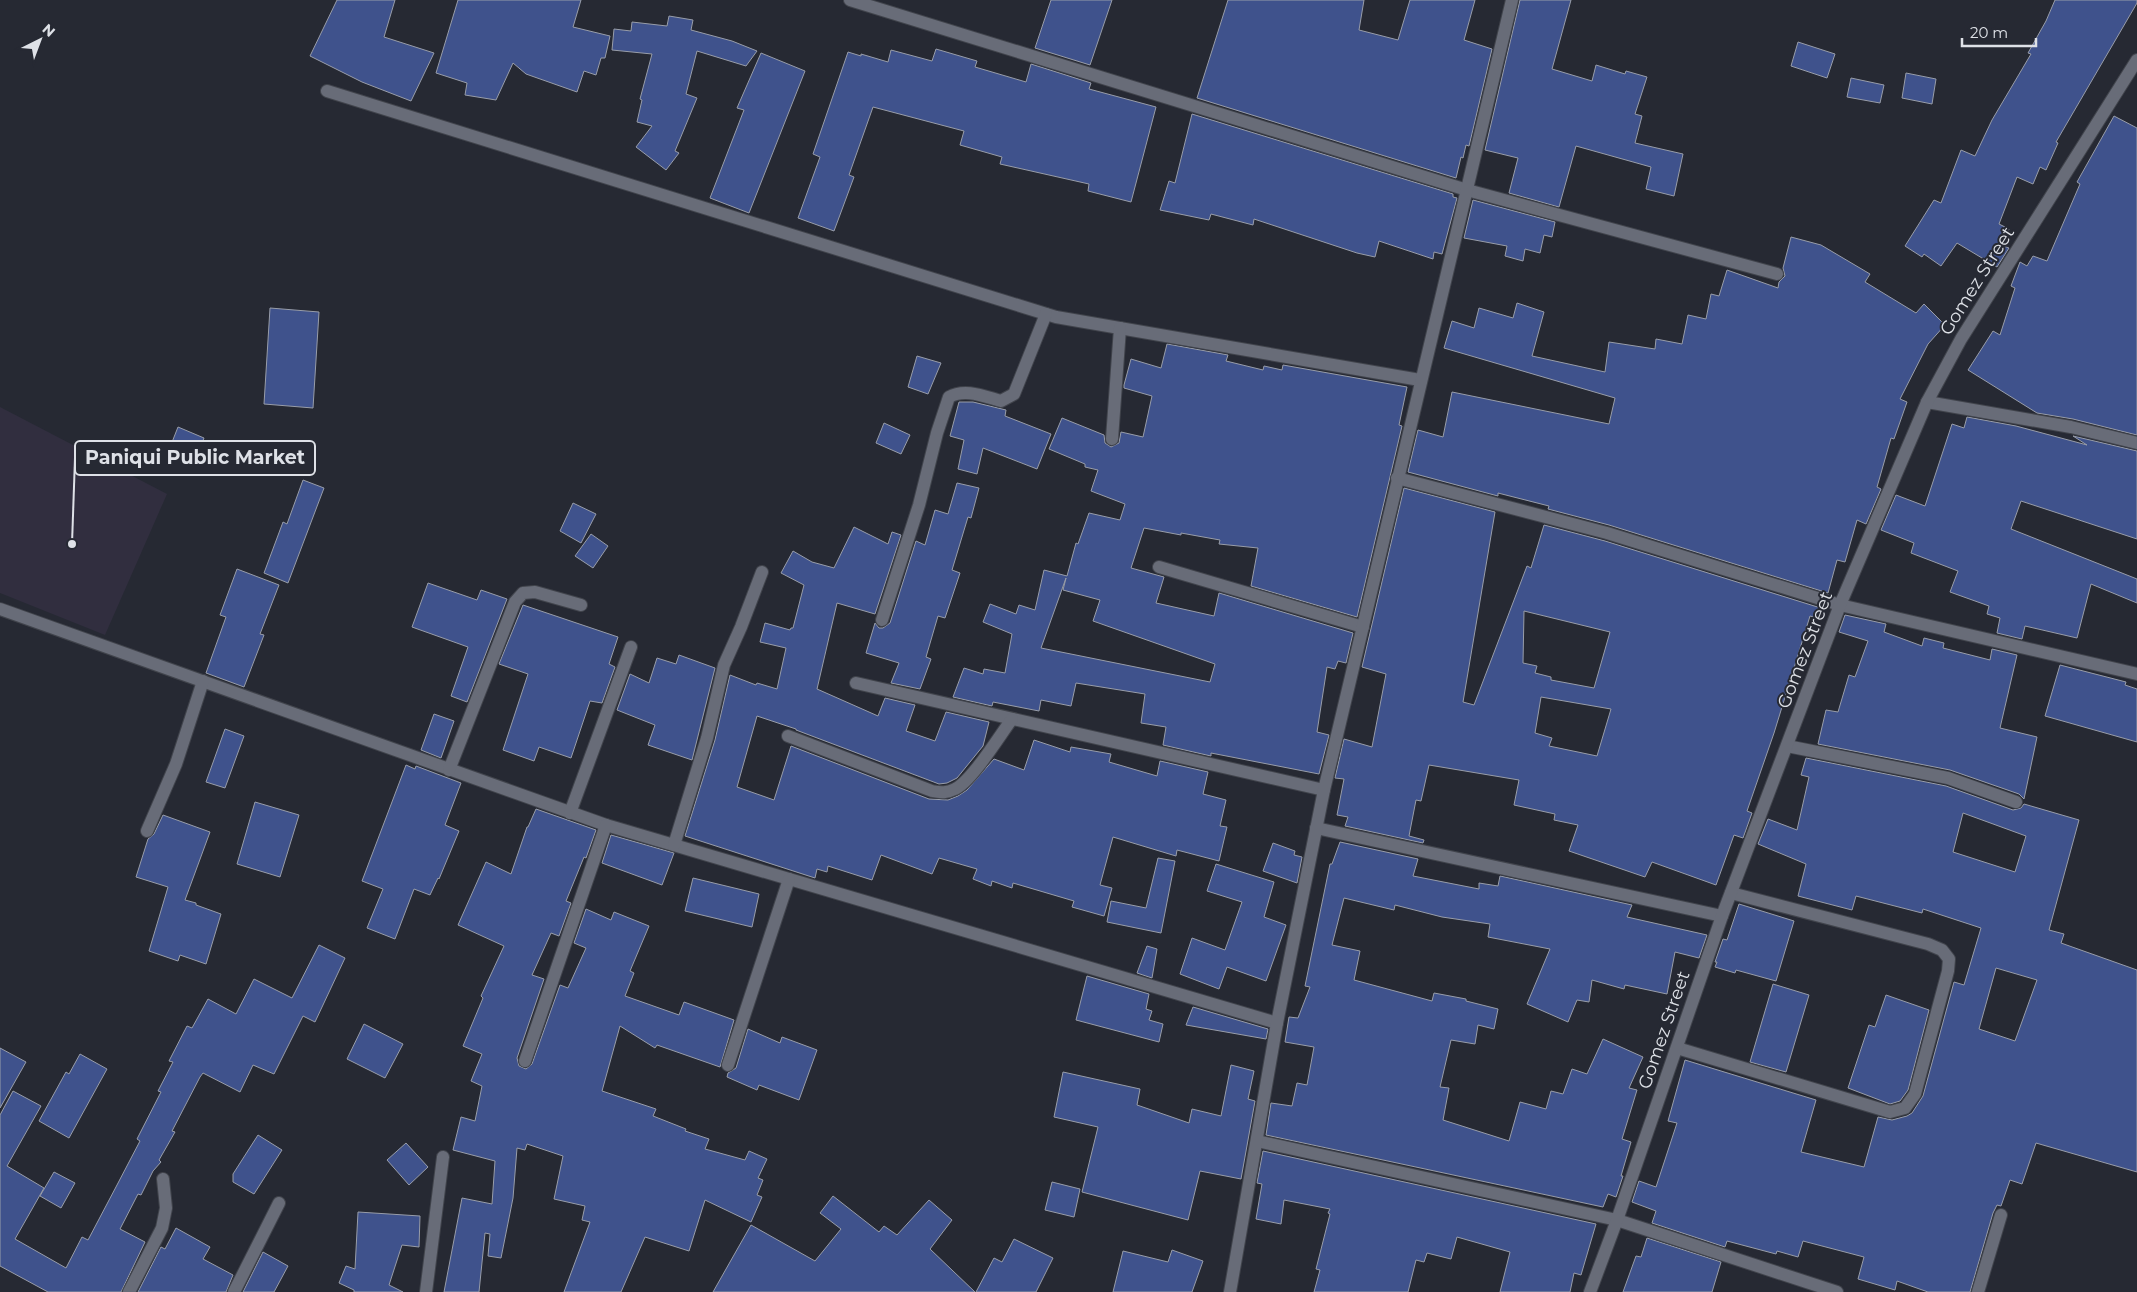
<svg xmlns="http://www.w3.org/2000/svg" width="2137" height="1292" font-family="Montserrat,sans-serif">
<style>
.commercial{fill:#312e3f}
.building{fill:#3f528c;stroke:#989da9;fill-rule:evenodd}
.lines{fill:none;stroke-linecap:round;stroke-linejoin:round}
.minor-casing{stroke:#41444c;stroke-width:14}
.minor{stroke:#686c78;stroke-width:12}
.labels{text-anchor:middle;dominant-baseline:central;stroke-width:4;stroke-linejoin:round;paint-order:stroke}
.street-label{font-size:18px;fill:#dee1e7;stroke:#262933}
.leader{fill:none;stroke:#dee1e7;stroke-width:2}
.callout-dot{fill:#dee1e7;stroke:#262933;stroke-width:2}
.callout{fill:#262933;stroke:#dee1e7;stroke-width:2}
.callout-label{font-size:19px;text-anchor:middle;font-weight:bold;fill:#dee1e7}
</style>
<rect width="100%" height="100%" fill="#262933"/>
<path class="commercial" d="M0,407L167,494L105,635L0,593Z"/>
<g class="building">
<path d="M337,0H395L384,37L434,53L411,101L362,82L310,56Z"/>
<path d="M458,0H581L573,27L610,36L605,58H601L596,75L584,71L577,92L526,74L513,63L496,100L465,95L467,83L436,73Z"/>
<path d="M1051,0H1112L1090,65L1035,48Z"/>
<path d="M1228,0H1364L1359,30L1398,40L1410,0H1475L1464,40L1492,49L1469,146L1466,145L1463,158L1461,157L1456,178L1197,98Z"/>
<path d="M1520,0H1571L1552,69L1592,81L1596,65L1625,74L1626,71L1647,77L1635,114L1642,116L1635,143L1683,154L1674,196L1646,189L1651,167L1576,146L1559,207L1509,193L1518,158L1485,150Z"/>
<path d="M2055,0H2137V3L2056,142L2058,143L2046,170L2040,167L2033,184L2017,177L1999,224L2009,229L2001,245L2009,248L1997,267L1957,243L1941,266L1924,254L1922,257L1905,246L1934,200L1941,203L1961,150L1975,156L1992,120L2031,54L2028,53L2046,21Z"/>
<path d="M669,16L693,20L691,30L732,41L757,51L746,66L697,51L686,94L697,98L675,151L679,153L666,170L636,147L652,126L637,122L642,100L640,99L652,54L612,50L614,29L631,31L632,22L667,26Z"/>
<path d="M1798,42L1835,54L1827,78L1791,66Z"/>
<path d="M936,49L977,61L975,67L1026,82L1031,64L1091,83L1089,89L1156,107L1131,202L1088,191L1089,184L1000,164L1002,157L960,145L964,131L873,107L849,175L854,177L834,231L798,218L820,157L813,154L848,52L861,56V54L888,62L891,50L932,61Z"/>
<path d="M761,53L805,71L749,213L710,198L744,110L737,108Z"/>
<path d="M1906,73L1936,79L1932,104L1902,98Z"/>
<path d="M1851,78L1884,85L1880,103L1847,97Z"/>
<path d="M1192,114L1453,194V197L1457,198L1442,254L1434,252L1433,259L1379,241L1375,257L1357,253L1254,219L1253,225L1211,214L1209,220L1160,210L1169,181L1175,183Z"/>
<path d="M2114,116L2137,128V435L2073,419L2037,413L1968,370L1993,331L2000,335L2015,288L2011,286L2020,262L2027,266L2033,256L2047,261L2080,184L2077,182Z"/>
<path d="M1473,200L1555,222L1552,237L1544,235L1540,253L1525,249L1523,261L1505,256L1507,246L1464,238Z"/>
<path d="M1791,237L1821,245L1870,274L1865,282L1916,313L1924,304L1945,325L1928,344L1900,399L1907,402L1894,439L1891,438L1877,487L1881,489L1866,524L1857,520L1845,562L1837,560L1828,593L1609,525L1548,509L1549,506L1498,493V496L1408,472L1418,430L1443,437L1452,392L1609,424L1615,398L1444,348L1452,321L1474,328L1479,308L1513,318L1517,303L1544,312L1532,356L1605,372L1609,342L1655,349L1656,339L1682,344L1688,315L1706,319L1711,294L1719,296L1727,270L1778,288L1779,282L1785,276L1783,268Z"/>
<path d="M270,308L319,312L313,408L264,404Z"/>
<path d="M1167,344L1228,355L1226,361L1263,370L1264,366L1282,370L1283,365L1407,387L1399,425L1402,426L1357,617L1251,586L1258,548L1219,544L1220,540L1181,533V535L1144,528L1131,568L1164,577L1156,603L1214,616L1219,593L1353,633L1346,663L1338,661L1335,669L1327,667L1317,732L1329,735L1319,774L1211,753V756L1163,745L1166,727L1141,723L1145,694L1076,683L1071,706L1041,700L1039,711L993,702L992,706L953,697L964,668L983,674L984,669L1005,673L1012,634L983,622L990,604L1016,614L1019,605L1035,610L1044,570L1067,576L1076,543L1078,544L1089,513L1120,520L1125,504L1091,491L1098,470L1085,467V464L1049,449L1062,418L1104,435L1105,443L1111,447L1119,443L1121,432L1143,437L1152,396L1124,388V385L1131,359L1161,368ZM1066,578L1063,590L1100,600L1093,621L1215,664L1210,682L1041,648Z"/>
<path d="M917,356L941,363L928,394L908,387Z"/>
<path d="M959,402H973L1006,410L1005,416L1051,434L1037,469L983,448L977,474L958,469L964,440L950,436Z"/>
<path d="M1967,417L2016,426L2087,445L2073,436L2137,451V539L2021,501L2011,529L2137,579V603L2091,584L2077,638L2025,626L2022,639L1997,633L2000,618L1987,614L1989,606L1950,592L1958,571L1911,553L1914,543L1881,530L1896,495L1925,506L1952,424L1964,428Z"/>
<path d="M884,423L910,435L901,454L876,443Z"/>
<path d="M178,427L204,438L191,470L165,460Z"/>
<path d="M303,480L324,488L288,583L264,573L283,522L287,524Z"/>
<path d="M957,483L979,488L971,518L968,517L952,570L960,573L945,618L938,616L926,657L931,659L920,689L891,683L899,663L866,653L875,623L879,628H883L890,623L916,541L925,545L935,510L948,514Z"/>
<path d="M1404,488L1495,512L1463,702L1474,705L1527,566L1531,568L1544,525L1605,541L1824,609L1821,619L1810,616L1774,733L1747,811L1752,813L1743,838L1734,835L1716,885L1652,862L1645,877L1569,851L1578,825L1554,820L1555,814L1514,805L1519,780L1429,765L1421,801L1416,800L1409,836L1424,840L1423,843L1345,826L1348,817L1337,815L1344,779L1335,778L1344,739L1372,747L1386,674L1362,667ZM1524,611L1610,632L1594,688L1551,680V677L1535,673L1537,666L1523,663ZM1541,697L1611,709L1597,756L1549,746L1552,738L1535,733Z"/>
<path d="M573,503L596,514L581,543L560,531Z"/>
<path d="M854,527L888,544L892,532L901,535L875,614L837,603L817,689L878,716L885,698L915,705L906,731L935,741L946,712L989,722L983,746L957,778L947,783L939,784L796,730V729L757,716L737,787L774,800L791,746L929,799L948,800L958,796L967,790L994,759L1024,770L1034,740L1070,752L1071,747L1111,754L1109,762L1157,776L1160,761L1208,772L1203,794L1226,800L1220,826L1227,827L1219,861L1177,850L1176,856L1113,837L1100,885L1112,888L1104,916L1072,907L1074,901L1013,883L1012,888L992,881L991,886L973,879L977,869L939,858L932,874L881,855L872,880L828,866L827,872L817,869L815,878L685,836L715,740L730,675L756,685L757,683L777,689L786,648L760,642L765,623L790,630L791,628H793L804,585L781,573L793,551L812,562L834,568Z"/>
<path d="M591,534L608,546L593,568L575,556Z"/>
<path d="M237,569L279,585L260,634L264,635L244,687L206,673L226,617L220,615Z"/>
<path d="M428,583L477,600L481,590L507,599L467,702L451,696L468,647L412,627Z"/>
<path d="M523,605L618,637L609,664L615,667L602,703L590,701L571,758L539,747L534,761L503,750L528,674L499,664Z"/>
<path d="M1845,615L1886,624L1884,632L1922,646L1924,638L1944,643L1943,648L1990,660L1992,649L2017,655L2000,728L2037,737L2024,799L2019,794L1950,770L1818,744L1826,710L1838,712L1849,675L1855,677L1868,641L1839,632Z"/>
<path d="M679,655L715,668L692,760L648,745L655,725L617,710L630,674L649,683L657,658L676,664Z"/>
<path d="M2060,665L2126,682L2125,685L2137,689V742L2045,716Z"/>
<path d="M434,714L454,721L441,758L421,750Z"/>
<path d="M225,729L244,736L225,788L206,782Z"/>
<path d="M1806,758L1946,786L2013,810L2021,808L2024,804L2079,820L2049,930L2064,934L2061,943L2137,970V1172L2036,1143L2022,1184L2010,1180L2001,1206L1997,1205L1993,1213L1970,1292H1928L1897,1281L1895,1290L1858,1279L1864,1257L1803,1241L1798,1257L1777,1251L1776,1254L1727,1241L1725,1247L1652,1223L1656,1211L1632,1202L1639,1181L1656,1187L1677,1123L1668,1121L1685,1060L1816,1100L1801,1152L1864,1167L1878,1117L1892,1120L1907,1116L1912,1113L1923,1096L1954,982L1964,985L1981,928L1923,909L1922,913L1856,896L1852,910L1798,896L1806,864L1758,844L1768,819L1797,830L1809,777L1801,775ZM1963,813L2026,836L2015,872L1953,852ZM1996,968L2037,980L2015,1041L1979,1029Z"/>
<path d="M406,765L415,769L416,766L461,783L445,825L459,831L439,879L438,878L430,895L414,889L395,939L367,928L383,889L362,881Z"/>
<path d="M255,802L299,815L280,877L237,864Z"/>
<path d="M536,809L596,830L586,858L584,857L566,901L571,903L559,936L551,933L532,975L544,979L517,1058L519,1066L526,1069L532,1064L560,985L568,988L586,948L574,943L586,909L611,920L614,912L649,926L630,971L634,973L625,996L679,1015L684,1002L734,1020L720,1067L657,1045L655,1048L620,1026L602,1091L656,1109L653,1116L686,1129L685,1131L709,1139L705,1149L745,1160L749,1151L767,1159L758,1178L763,1180L757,1195L762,1197L751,1222L705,1200L689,1251L645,1237L621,1292H564L590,1222L582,1220L585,1206L554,1199L563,1156L527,1144L525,1150L517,1148L513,1198L501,1258L488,1256L490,1234L485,1233L479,1292H444L462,1198L492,1204L495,1161L453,1150L461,1117L475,1121L482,1086L471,1081L482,1054L463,1046L483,998L481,996L504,946L458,925L486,862L511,874L527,827H528Z"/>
<path d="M163,815L210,832L185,900L196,903V905L221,914L206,964L180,955L178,961L149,951L168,887L136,877L148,839L154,834Z"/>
<path d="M611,835L674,853L662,885L602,863Z"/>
<path d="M1340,842L1418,859L1413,876L1479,889V883L1498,886L1500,876L1632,905L1627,917L1707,935L1699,958L1675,952L1667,994L1625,985L1624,989L1592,980L1589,1002L1577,1000L1568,1022L1527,1004L1550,949L1488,937L1490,924L1442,917L1395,905L1394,910L1344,898L1332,945L1360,951L1354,980L1432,1001L1434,993L1466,999V1001L1498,1009L1494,1029L1478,1025L1475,1044L1451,1040L1440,1087L1449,1088L1443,1120L1509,1141L1520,1102L1546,1109L1551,1091L1563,1094L1572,1069L1587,1074L1603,1039L1643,1057L1629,1088L1637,1090L1622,1139L1631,1142L1621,1176H1623L1616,1197L1608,1194L1603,1207L1266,1135L1271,1103L1292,1106L1297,1083L1307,1085L1314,1047L1285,1042L1289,1017L1298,1018L1310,987L1305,986L1330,864H1332Z"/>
<path d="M1273,843L1295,851L1294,855L1302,857L1297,883L1263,871Z"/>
<path d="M1158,858L1175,861L1161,933L1107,922L1111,901L1146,908Z"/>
<path d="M1216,864L1274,882L1264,917L1286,925L1266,981L1227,967L1219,989L1180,974L1192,938L1225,950L1242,902L1207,891Z"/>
<path d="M693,878L759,894L752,927L685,911Z"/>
<path d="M1739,904L1794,921L1776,981L1736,970L1735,973L1715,967L1717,962H1715L1723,939L1727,940Z"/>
<path d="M319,945L345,958L315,1022L303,1016L274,1074L253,1065L240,1092L203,1073L200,1077L172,1131L175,1132L159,1160L161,1162L153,1171L141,1195L138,1194L120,1229L145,1242L121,1292H48L0,1266V1115L13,1091L41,1106L7,1166L44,1188L15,1239L66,1268L82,1237L88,1240L117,1185L140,1141L137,1139L161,1092L158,1091L173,1062L169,1061L187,1026L192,1028L208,999L236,1014L254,979L292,998Z"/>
<path d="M1147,946L1157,949L1152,978L1137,973Z"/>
<path d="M1087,976L1149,994L1146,1009L1152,1011L1149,1020L1163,1024L1159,1042L1076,1020Z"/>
<path d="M1773,984L1809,995L1786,1072L1750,1062Z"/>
<path d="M1886,995L1929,1010L1908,1090L1900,1101L1890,1104L1848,1088L1869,1025L1875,1027Z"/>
<path d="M1193,1007L1268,1029L1266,1039L1186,1025Z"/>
<path d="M364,1024L403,1044L385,1078L347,1059Z"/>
<path d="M748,1029L780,1043L782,1037L817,1050L799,1100L759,1085L757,1090L727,1077L728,1073L736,1068Z"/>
<path d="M0,1048L26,1062L0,1108Z"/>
<path d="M80,1054L107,1069L69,1138L39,1121L66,1072L69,1074Z"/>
<path d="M1231,1065L1254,1071L1248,1099L1255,1101L1241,1179L1200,1171L1188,1220L1082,1192L1098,1127L1054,1117L1063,1072L1140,1089L1137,1105L1189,1123L1192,1109L1221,1116Z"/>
<path d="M258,1135L282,1150L254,1194L233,1182V1174Z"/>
<path d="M406,1143L428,1167L409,1185L387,1160Z"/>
<path d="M1263,1151L1596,1224L1581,1275L1574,1273L1570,1292H1500L1510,1252L1457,1237L1451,1259L1427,1253L1424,1262L1416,1260L1408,1292H1314L1320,1270L1316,1269L1330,1214L1328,1213L1330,1209L1284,1200L1281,1224L1256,1219L1262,1184L1257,1183Z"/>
<path d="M54,1172L75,1183L61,1208L40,1196Z"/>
<path d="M1052,1182L1080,1189L1074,1217L1045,1210Z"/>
<path d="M833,1196L879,1232L884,1226L897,1235L929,1200L952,1220L930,1249L975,1292H713L751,1225L815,1261L841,1229L820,1213Z"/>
<path d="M358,1212L420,1216L419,1247L402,1245L389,1285L403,1292H354V1290L339,1283L346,1266L355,1269Z"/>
<path d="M176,1228L210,1247L203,1259L233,1275L226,1292H138L161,1247L165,1249Z"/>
<path d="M1647,1238L1721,1262L1712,1292H1623L1636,1256L1641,1257Z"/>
<path d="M1014,1239L1053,1258L1036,1292H976L994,1258L1002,1262Z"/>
<path d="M1172,1250L1203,1261L1192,1292H1113L1123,1251L1168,1262Z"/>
<path d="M263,1252L288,1266L274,1292H243Z"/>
</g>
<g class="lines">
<defs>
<g id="minor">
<path d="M850,0L1467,190L1777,274"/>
<path d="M327,91L1056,317L1420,380"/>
<path d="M1927,402L2071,427L2137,443"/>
<path d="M1112,439L1120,328"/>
<path d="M1397,478L1607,533L1840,605L2137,674"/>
<path d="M1159,567L1363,627"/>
<path d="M0,609L606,825L1277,1023"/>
<path d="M882,620L919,505L937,433L949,397C965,388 983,396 1001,401L1014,394L1046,314"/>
<path d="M856,683L1324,790"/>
<path d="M788,736L932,791C941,793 947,793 955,789C972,781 1000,735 1012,719"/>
<path d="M1787,746L1948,778L2016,802"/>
<path d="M449,770L515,602L523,593L535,592L581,605"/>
<path d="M570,813L631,647"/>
<path d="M1316,828L1722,916"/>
<path d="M147,831L176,764L203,681"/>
<path d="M674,845L707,738L724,665L741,627L762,572"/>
<path d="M1677,1048L1890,1112L1905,1108L1915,1094L1948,971L1949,959L1942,950L1928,944L1731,893"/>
<path d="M525,1061L606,825"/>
<path d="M728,1065L789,879"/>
<path d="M1257,1141L1617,1220L1837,1292"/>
<path d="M129,1292L162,1228L166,1208L163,1179"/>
<path d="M234,1292L279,1203"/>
<path d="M426,1292L443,1157"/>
<path d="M1230,1292L1277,1023L1324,790L1512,0"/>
<path d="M1590,1292L1617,1220L1722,916L1840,605L1927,402L1961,339L2137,60"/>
<path d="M1978,1292L2001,1215"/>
</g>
</defs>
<use href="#minor" class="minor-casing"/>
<use href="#minor" class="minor"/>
</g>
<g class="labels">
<g class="street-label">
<text transform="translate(1977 281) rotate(-58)">Gomez Street</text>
<text transform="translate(1805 650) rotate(-69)">Gomez Street</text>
<text transform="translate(1664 1030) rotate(-71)">Gomez Street</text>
</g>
</g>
<path class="leader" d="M72 544L75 458"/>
<circle class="callout-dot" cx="72" cy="544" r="5"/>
<rect class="callout" x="75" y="441" width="240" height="34" rx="5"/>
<g class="callout-label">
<text x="195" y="464">Paniqui Public Market</text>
</g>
<g transform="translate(40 40) rotate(42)" stroke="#262933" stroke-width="4" paint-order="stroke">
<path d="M0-4L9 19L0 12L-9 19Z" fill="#dee1e7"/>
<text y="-8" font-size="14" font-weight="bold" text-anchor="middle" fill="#dee1e7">N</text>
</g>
<path d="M1962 38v8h74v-8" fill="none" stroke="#dee1e7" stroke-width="2.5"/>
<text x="1970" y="38" font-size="15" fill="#dee1e7" stroke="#262933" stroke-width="4" paint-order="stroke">20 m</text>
</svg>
